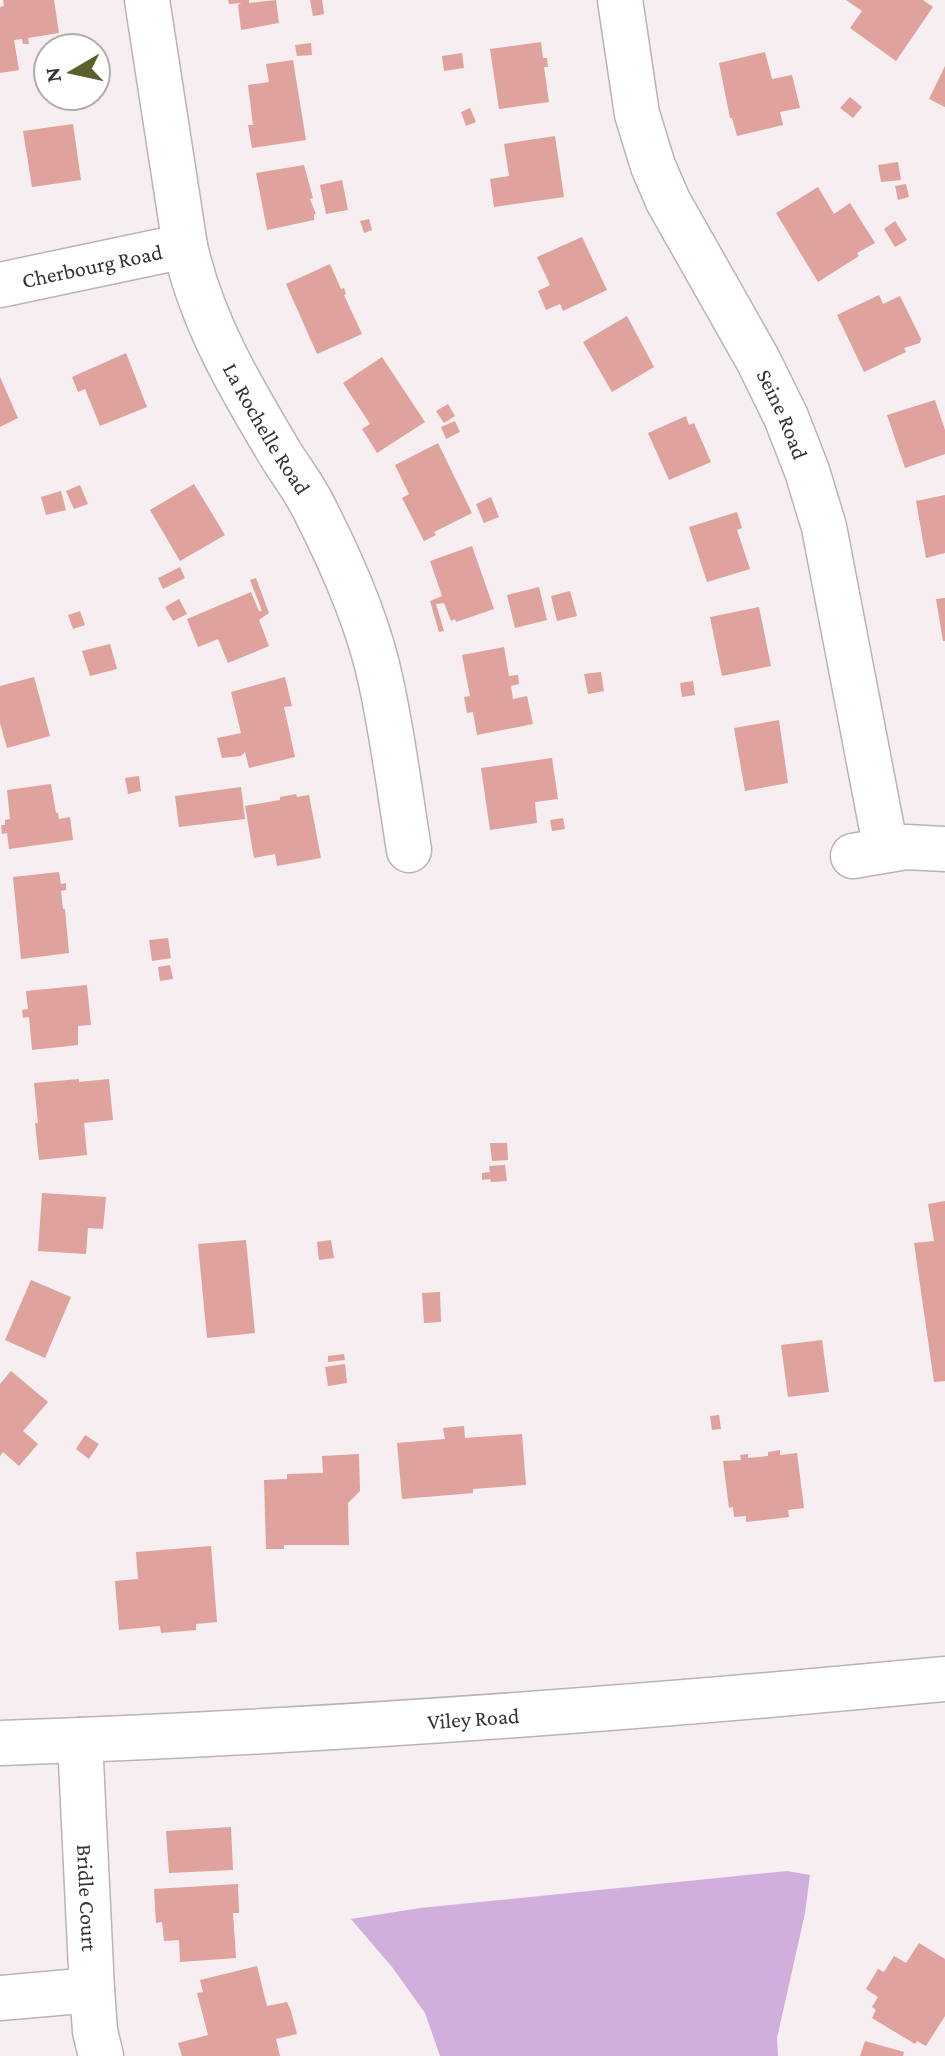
<svg xmlns="http://www.w3.org/2000/svg" width="945" height="2056" font-family="'Crimson Pro',serif">
<style>
.water{fill:#d1afdd}
.building{fill:#dfa29d}
.lines{fill:none;stroke-linecap:round;stroke-linejoin:round}
.minor-casing{stroke:#bbb3b5;stroke-width:47}
.minor{stroke:#fff;stroke-width:44}
.labels{text-anchor:middle;dominant-baseline:central;stroke-width:6;stroke-linejoin:round;paint-order:stroke}
.street-label{font-size:22px;fill:#353233;stroke:#fff}
</style>
<rect width="100%" height="100%" fill="#f6eef0"/>
<path class="water" d="M787,1871L810,1875L805,1913L777,2038L778,2056H440L425,2013L392,1967L351,1919L420,1908Z"/>
<g class="building">
<path d="M3,0H54L59,33L28,38L29,44H23L22,39L14,40L19,70L0,73V7L4,6Z"/>
<path d="M228,0H249V3L276,0L279,23L241,30L238,5L241,3L229,4Z"/>
<path d="M310,0H322L324,14L313,16Z"/>
<path d="M846,0H923L933,7L896,61L850,28L862,11Z"/>
<path d="M541,42L543,58H547L548,67H544L549,102L499,109L490,49Z"/>
<path d="M311,43L312,55L297,56L295,45Z"/>
<path d="M765,52L772,79L792,75L800,108L780,112L783,125L737,136L732,118H730L719,63Z"/>
<path d="M462,53L464,68L444,71L442,56Z"/>
<path d="M293,60L306,140L252,148L248,125H253L248,85L269,82L266,64Z"/>
<path d="M945,66V107L929,99Z"/>
<path d="M850,97L862,107L853,118L840,108Z"/>
<path d="M470,108L476,122L466,126L461,112Z"/>
<path d="M73,124L81,180L32,187L23,131Z"/>
<path d="M555,136L564,197L494,207L490,179L509,176L504,144Z"/>
<path d="M898,162L901,180L881,182L878,165Z"/>
<path d="M304,165L313,198L310,199L316,214H314V220L267,230L256,173Z"/>
<path d="M342,180L348,210L326,214L320,185Z"/>
<path d="M906,184L909,197L898,200L895,186Z"/>
<path d="M818,187L834,214L850,203L875,243L857,253L859,256L818,282L776,213Z"/>
<path d="M369,219L372,230L364,233L360,221Z"/>
<path d="M895,221L907,240L895,247L884,229Z"/>
<path d="M582,237L607,290L563,311L560,304L546,310L538,291L550,285L537,257Z"/>
<path d="M330,264L341,289L344,288L346,294L344,295L362,334L317,354L286,284Z"/>
<path d="M879,295L883,304L900,296L921,339L920,343L904,348L906,352L864,372L837,315Z"/>
<path d="M627,316L654,367L612,392L583,342Z"/>
<path d="M126,353L147,407L100,426L85,389L78,392L72,377Z"/>
<path d="M382,357L425,422L377,453L362,429L370,424L343,383Z"/>
<path d="M0,377L18,418L0,427Z"/>
<path d="M935,400L945,430V454L905,468L887,415Z"/>
<path d="M448,404L455,416L444,423L436,411Z"/>
<path d="M686,416L689,425L694,423L711,462L669,480L648,433Z"/>
<path d="M455,421L460,432L446,439L441,427Z"/>
<path d="M438,443L472,513L434,532L436,535L424,541L402,498L409,494L395,465Z"/>
<path d="M194,484L225,535L180,561L150,510Z"/>
<path d="M80,485L88,504L74,509L66,491Z"/>
<path d="M61,491L66,510L46,515L41,497Z"/>
<path d="M945,495V553L926,558L916,501Z"/>
<path d="M491,497L499,517L484,523L476,504Z"/>
<path d="M737,512L742,528L737,530L750,569L707,582L689,527Z"/>
<path d="M472,546L494,609L456,622L455,619L451,621L444,603L436,604L444,631L439,632L430,601L442,596L430,561Z"/>
<path d="M180,567L185,578L163,589L158,578Z"/>
<path d="M256,578L269,613L259,620L269,646L228,663L218,639L198,647L187,619L251,592L259,611H262L250,580Z"/>
<path d="M539,587L547,620L515,628L507,595Z"/>
<path d="M570,591L577,616L557,621L551,596Z"/>
<path d="M945,598V641H943L936,599Z"/>
<path d="M179,599L187,614L173,621L165,607Z"/>
<path d="M759,607L771,666L722,676L710,617Z"/>
<path d="M80,611L85,625L73,629L68,615Z"/>
<path d="M110,644L117,669L90,676L82,651Z"/>
<path d="M504,647L509,676L518,675L519,684L511,686L513,699L527,696L533,724L477,735L473,712L467,713L464,697L470,696L462,655Z"/>
<path d="M601,672L604,691L588,694L584,674Z"/>
<path d="M34,677L50,736L7,748L0,723V686Z"/>
<path d="M285,677L292,706L284,707L295,757L249,768L245,752L241,756L222,758L217,738L241,733L231,692Z"/>
<path d="M693,681L695,695L682,697L680,683Z"/>
<path d="M779,720L788,783L745,791L734,728Z"/>
<path d="M552,758L558,799L535,802L537,823L490,830L481,768Z"/>
<path d="M139,776L141,791L128,794L125,778Z"/>
<path d="M51,784L56,813H58L59,819L70,817L73,840L9,849L7,833L2,834L1,825H5V820L10,819L7,790Z"/>
<path d="M241,787L245,819L179,827L175,796Z"/>
<path d="M296,794L297,797L309,795L321,858L277,866L275,854L254,858L245,806L280,800V797Z"/>
<path d="M563,818L565,829L552,831L550,820Z"/>
<path d="M59,872L61,884L66,883V890L61,891L63,909H65L69,953L21,959L13,877Z"/>
<path d="M168,938L171,958L152,961L149,940Z"/>
<path d="M170,965L173,979L160,981L158,967Z"/>
<path d="M87,985L91,1025L78,1026V1045L32,1050L29,1017L23,1018L22,1010L28,1009L26,991Z"/>
<path d="M79,1079V1082L109,1079L113,1120L84,1123L87,1155L39,1160L35,1123H38L34,1083Z"/>
<path d="M490,1143H507L508,1160L492,1161Z"/>
<path d="M505,1165L507,1181L491,1182L490,1179L482,1180V1173L490,1172L489,1166Z"/>
<path d="M42,1193L106,1197L103,1229L88,1228L86,1254L38,1251Z"/>
<path d="M945,1201V1381L934,1382L914,1243L934,1241L928,1204Z"/>
<path d="M246,1240L255,1333L207,1338L198,1244Z"/>
<path d="M331,1240L334,1258L319,1260L317,1242Z"/>
<path d="M31,1280L71,1297L45,1358L5,1340Z"/>
<path d="M440,1292L441,1322L424,1323L422,1293Z"/>
<path d="M822,1340L829,1392L788,1397L781,1345Z"/>
<path d="M344,1354L345,1360L328,1362V1356Z"/>
<path d="M345,1364L347,1383L328,1386L325,1367Z"/>
<path d="M11,1371L48,1402L23,1431L38,1444L19,1466L3,1452L0,1456V1384Z"/>
<path d="M719,1415L721,1429L712,1430L710,1416Z"/>
<path d="M464,1426L465,1438L522,1434L526,1485L473,1489V1493L402,1499L397,1443L445,1439L443,1428Z"/>
<path d="M85,1435L99,1444L89,1459L76,1449Z"/>
<path d="M780,1450V1455L797,1453L804,1508L788,1510L789,1517L746,1522V1516L734,1517L733,1507L729,1508L723,1461L741,1460L740,1455L748,1454V1458L768,1456V1452Z"/>
<path d="M359,1454L360,1491L348,1503L349,1545H284V1549H266L264,1480L287,1479V1474L323,1473L322,1456Z"/>
<path d="M211,1546L217,1622L196,1624V1630L161,1633L160,1626L119,1630L115,1581L138,1579L136,1552Z"/>
<path d="M231,1827L233,1870L169,1873L166,1831Z"/>
<path d="M238,1884L239,1913H233L236,1958L180,1962L179,1940L164,1941L162,1922L156,1923L154,1889Z"/>
<path d="M919,1943L945,1959V2016L926,2046L917,2041L915,2044L872,2018L876,2010L872,2007L878,1997L866,1989L878,1969L884,1972L894,1956L906,1963Z"/>
<path d="M257,1966L267,2006L287,2002L291,2011L297,2034L276,2039L280,2056H182L178,2043L208,2035L197,1993L203,1992L200,1980Z"/>
<path d="M865,2041L904,2052L903,2056H860Z"/>
</g>
<g class="lines">
<defs>
<g id="minor">
<path id="s1" d="M147,0L185,246C202,323 241,388 281,455C293,474 307,492 316,512C343,565 369,624 381,682C393,737 400,794 409,850"/>
<path id="s2" d="M620,0L637,114L653,166L668,201L758,360L786,417L807,471L824,527L886,850"/>
<path id="s3" d="M0,285L185,246"/>
<path d="M853,856L906,847L945,849"/>
<path id="s4" d="M80,1740L92,1990L95,2031L101,2056"/>
<path id="s5" d="M0,1743C316,1732 630,1709 945,1679"/>
<path d="M0,1998L92,1990"/>
</g>
</defs>
<use href="#minor" class="minor-casing"/>
<use href="#minor" class="minor"/>
</g>
<g class="labels">
<g class="street-label">
<text stroke="none"><textPath href="#s3" startOffset="94">Cherbourg Road</textPath></text>
<text stroke="none"><textPath href="#s2" startOffset="450">Seine Road</textPath></text>
<text stroke="none"><textPath href="#s1" startOffset="450">La Rochelle Road</textPath></text>
<text stroke="none"><textPath href="#s5" startOffset="474">Viley Road</textPath></text>
<text stroke="none"><textPath href="#s4" startOffset="158">Bridle Court</textPath></text>
</g>
</g>
<g transform="translate(72 72) rotate(261)"><circle r="38" fill="#ffffff" stroke="#aeadad" stroke-width="2"/>
<path d="M0-6L14 30L0 20L-14 30Z" fill="#5b5f2d"/>
<text y="-12" font-size="22" font-weight="bold" text-anchor="middle" fill="#353233">N</text>
</g>
</svg>
